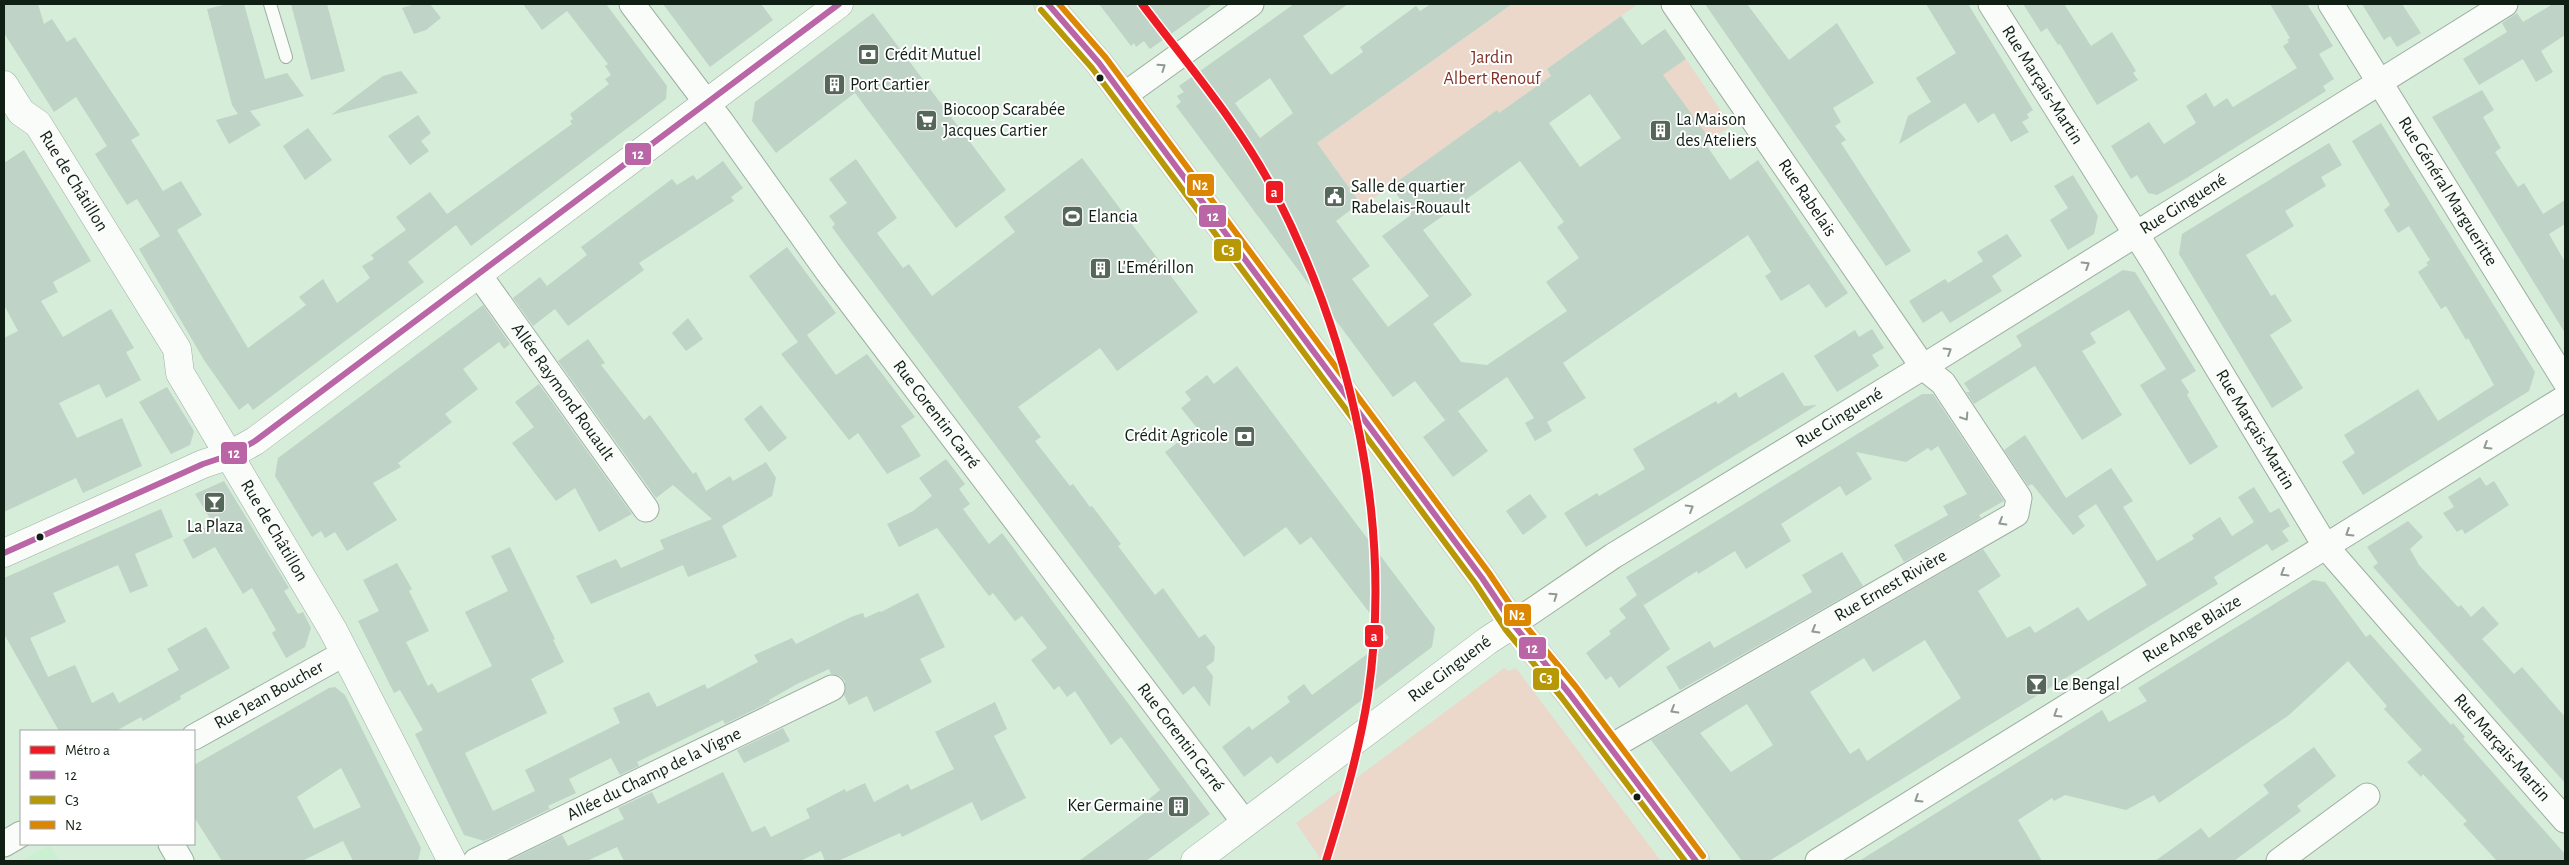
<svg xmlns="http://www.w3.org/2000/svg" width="2569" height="865" font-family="'Alegreya Sans',sans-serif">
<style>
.built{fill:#caefd1}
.green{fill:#ebd8ca}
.building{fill:#bfd3c7;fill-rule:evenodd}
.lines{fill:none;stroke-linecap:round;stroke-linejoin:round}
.lane-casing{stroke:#9dafa1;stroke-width:14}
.street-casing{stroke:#9dafa1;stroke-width:27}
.secondary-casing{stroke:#9dafa1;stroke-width:29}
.primary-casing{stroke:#c1ccc2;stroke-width:29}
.lane{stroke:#f9fcf9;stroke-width:12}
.street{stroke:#f9fcf9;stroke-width:25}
.secondary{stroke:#f9fcf9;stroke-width:28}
.primary{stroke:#e0e0d2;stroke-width:28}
.bus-1-casing{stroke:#fff;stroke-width:10}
.bus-2-casing{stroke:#fff;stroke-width:10}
.bus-3-casing{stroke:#fff;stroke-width:10}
.bus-1{stroke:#ba65a5;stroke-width:6}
.bus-2{stroke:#b79806;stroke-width:6}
.bus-3{stroke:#dc8602;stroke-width:6}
.metro-1-casing{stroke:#fff;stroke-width:11}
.metro-1{stroke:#ed1c24;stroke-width:8}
.oneway{stroke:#909992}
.bus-dot{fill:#101f13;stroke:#fff;stroke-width:2}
.labels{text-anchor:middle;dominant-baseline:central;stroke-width:4;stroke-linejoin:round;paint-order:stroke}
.poi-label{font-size:18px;fill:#101f13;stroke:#fff;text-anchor:start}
.park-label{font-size:18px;fill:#803126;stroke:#fff}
.street-label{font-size:18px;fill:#101f13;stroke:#fff}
.line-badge{stroke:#fff;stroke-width:2}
.badge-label{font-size:14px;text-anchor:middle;font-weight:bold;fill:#fff}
</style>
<rect width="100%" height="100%" fill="#d6edda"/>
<path class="built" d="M50,845L59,861H20Z"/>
<g class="green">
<path d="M1512,4H1638L1547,69L1551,76L1499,113L1497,110L1362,207L1331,162L1258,217L1243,196Z"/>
<path d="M1686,59L1731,126L1710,140L1663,75Z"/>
<path d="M1504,668L1509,671L1516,668L1661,861H1322L1296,823Z"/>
</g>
<g class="building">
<path d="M4,4H38L44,24L52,19L67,42L75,37L140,135L131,140L163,191L181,181L202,215L177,230L248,348L306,305L299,297L323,279L337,303L370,278L362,266L374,259L371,255L406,230L396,217L430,192L447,214L572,124L570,121L573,119L570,114L609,84L605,79L611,75L605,66L608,64L567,11L542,30L523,4H606L667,86L666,99L471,246L456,225L408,262L424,282L253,410L248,403L239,410L204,360L139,249L160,236L137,199L127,205L95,154L107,146L76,97L54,112L4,33Z"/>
<path d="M228,4H244L265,79L287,73L304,96L250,111L261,125L229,144L216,120L238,114L232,105L207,9Z"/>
<path d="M291,4H327L345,71L311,80Z"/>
<path d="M415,4H430L441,18L426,30L414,34L402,8Z"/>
<path d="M663,4H761L773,20L710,67Z"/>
<path d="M1099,4H1213L1150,49L1144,41L1136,47L1134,43L1131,46Z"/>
<path d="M1294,4H1348L1303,36L1331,75L1363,52L1360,47L1416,6L1420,11L1431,4H1512L1317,143L1360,203L1336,221L1370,266L1352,279L1388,327L1429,296L1382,236L1411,215L1391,186L1497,110L1499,113L1551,76L1547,69L1621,16L1642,45L1665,29L1686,59L1663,75L1712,142L1707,146L1730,180L1758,160L1848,293L1826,308L1809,284L1781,301L1765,276L1771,272L1748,235L1563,363L1586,398L1547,422L1552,431L1535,441L1525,423L1534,418L1507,377L1458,411L1488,451L1453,477L1423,437L1452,415L1445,420L1415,381L1393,397L1176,106L1181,102L1177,96L1184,92L1179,86ZM1270,78L1293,113L1260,138L1235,103ZM1590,94L1621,138L1580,167L1549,123ZM1520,161L1564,222L1557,227L1579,258L1546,282L1567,311L1487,365L1461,362L1433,324L1472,295L1423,230Z"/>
<path d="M1705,4H1747L1789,60L1837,23L1874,83L1833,108L1841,122L1835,126L1846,140L1841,143L1911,251L1886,266Z"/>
<path d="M1926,4H1968L2033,110L2027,114L2029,118L2022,122L2029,132L2011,142L1994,113L1978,123L1965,103L1899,144L1908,116L1931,102L1916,78L1956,53Z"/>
<path d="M2023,4H2064L2091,46L2112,32L2136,71L2133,73L2138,80L2097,105L2060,44L2058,45L2047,28L2041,32Z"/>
<path d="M2270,4H2307L2333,46L2319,54L2334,79L2323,86L2326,91L2185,179L2157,195L2148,193L2137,175L2131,179L2111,146L2149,122L2164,144L2196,123L2186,106L2206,93L2214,107L2227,98L2233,107L2297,68L2283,46L2289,42L2287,40L2290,38Z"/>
<path d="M2362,4H2402L2421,33L2397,47L2390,36L2384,40Z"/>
<path d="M2553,4H2565V35L2541,51L2553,72L2536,82L2523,59L2479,85L2463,59L2507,32L2502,23L2517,13L2523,22Z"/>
<path d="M873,13L1006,190L956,228L855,93L776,153L752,121L755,102Z"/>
<path d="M401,71L418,93L331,115L383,76Z"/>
<path d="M2482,90L2494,110L2483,117L2501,148L2495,152L2518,187L2524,183L2543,214L2565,200V224L2549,234L2565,262V333L2432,117Z"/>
<path d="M418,115L431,133L421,141L429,151L410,165L388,136Z"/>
<path d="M2381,123L2535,372L2529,391L2363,495L2342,462L2355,453L2344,435L2418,389L2438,421L2494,385L2468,338L2466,340L2446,306L2441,309L2418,272L2428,265L2426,263L2430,260L2409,226L2398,233L2384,210L2390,205L2352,141Z"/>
<path d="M308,128L332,160L305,180L283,146Z"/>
<path d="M2329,143L2342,165L2321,177L2326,186L2285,211L2294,226L2246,255L2271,296L2275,294L2292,321L2270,335L2303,388L2272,408L2179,254L2182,234Z"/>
<path d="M24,150L91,261L53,282L58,292L41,301L63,337L111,309L134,348L126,352L141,380L106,398L99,384L59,403L77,438L122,418L142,466L83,493L76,478L4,512V338L18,331L4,305V163Z"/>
<path d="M1082,158L1198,312L1117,371L1100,348L1018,407L1041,437L1035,441L1070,486L1073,484L1090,507L1092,506L1121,544L1118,546L1155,595L1163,588L1199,638L1205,634L1215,647L1214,661L1206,667L1213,676L1210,707L1194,686L1183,695L845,245L832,227L835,224L829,216L847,203L829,179L856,159L897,218L877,233L903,268L909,264L932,296L1015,232L1004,217Z"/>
<path d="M723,161L743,188L731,197L734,201L639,263L644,270L568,326L555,309L533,326L513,298L540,277L547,286L587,255L581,247L672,179L677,185L693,175L697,180Z"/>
<path d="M2073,175L2098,216L2094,234L2068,250L2050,220L2068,208L2054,186Z"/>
<path d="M2007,234L2022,256L1992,276L2002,291L1950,323L1942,311L1923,323L1909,301L1945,279L1948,283L1983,261L1977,252Z"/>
<path d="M787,247L836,313L807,335L836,375L867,354L915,417L901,426L921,456L887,474L858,433L849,440L781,354L798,342L749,276Z"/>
<path d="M2123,270L2135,272L2196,371L2181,380L2189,392L2187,395L2218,447L2190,465L2140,385L2166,369L2129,310L2090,333L2096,343L2082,351L2122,415L2082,440L2035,366L1974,404L1966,392H1970L1964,383L2022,346L2016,336Z"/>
<path d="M483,305L510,344L504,349L499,342L463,369L478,389L445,414L452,422L398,463L401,467L373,483L397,520L347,551L335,532L325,538L321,531L312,537L275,476L278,458Z"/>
<path d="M688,318L703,339L686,351L672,333Z"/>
<path d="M1872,329L1884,348L1872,355L1879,366L1837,392L1814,356L1855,330L1859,337Z"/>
<path d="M588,339L605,363L601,365L626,397L644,420L650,415L693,474L696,472L706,491L730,476L733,481L766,462L776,478L772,496L722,526L737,557L688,577L683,565L591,604L576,576L616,559L621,568L664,549L660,540L712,519L673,485L656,498L558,361Z"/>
<path d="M1237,366L1435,628L1432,647L1277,764L1271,756L1244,777L1222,747L1249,726L1252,730L1290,702L1287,697L1304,684L1312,695L1389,638L1311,537L1300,545L1286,527L1244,557L1165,452L1197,428L1181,408L1191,400L1185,392L1207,375L1214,384Z"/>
<path d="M1783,372L1804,406L1817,405L1586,547L1564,513L1597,493L1599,496L1645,469L1633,449L1716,401L1718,404L1736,392L1739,398Z"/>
<path d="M539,384L632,514L599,532L575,488L556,501L512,443L534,427L515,402Z"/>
<path d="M167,387L194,431L190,445L171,454L139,402Z"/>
<path d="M1922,394H1933L2004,501L1979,515L1981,518L1904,562L1894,545L1948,515L1943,506L1967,494L1938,446L1931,451L1928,448L1906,462L1856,452L1872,479L1846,496L1840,486L1781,524L1791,541L1746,569L1735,551L1698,574L1697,571L1644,605L1641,601L1670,649L1619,688L1611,676L1606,680L1586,653L1611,634L1609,631L1626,618L1619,609L1637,595L1626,577Z"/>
<path d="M761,405L787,438L769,452L744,419Z"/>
<path d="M2025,435L2066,498L2111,468L2133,501L2123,507L2157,561L2194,539L2192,535L2220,517L2232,536L2254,522L2238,497L2254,487L2270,513L2279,508L2290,526L2282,531L2289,541L2272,551L2267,544L2214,577L2218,584L1769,861H1742L1651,740L1983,549L2001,576L1978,591L2007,638L2030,626L2035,633L2078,607L2088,621L2147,585L2096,504L2078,516L2085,526L2073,535L2032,484L2028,486L2004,450ZM1925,640L1961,698L1867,761L1859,748L1850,754L1810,692L1864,658L1873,672ZM1747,704L1773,745L1731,772L1700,733Z"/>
<path d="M946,459L965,484L959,489L970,504L963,509L989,544L1002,533L1210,814L1146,861H1079L1154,806L1149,799L1160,790L1121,737L1111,745L1075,691L1067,697L1059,686L1054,690L1031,660L1047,648L1022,616L1015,621L993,593L989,596L937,528L899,547L887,524L913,511L932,496L919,478Z"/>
<path d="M2480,477L2486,486L2494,481L2509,505L2465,534L2462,529L2457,532L2443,513L2454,507L2448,497Z"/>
<path d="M224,481L289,588L284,591L298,614L303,612L311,628L305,647L286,658L272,633L276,630L252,588L243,594L215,547L193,559L183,540L213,523L195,494Z"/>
<path d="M1530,494L1547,517L1523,535L1506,511Z"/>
<path d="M161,509L173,537L135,554L148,586L130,593L118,565L53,593L66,622L30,638L48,677L75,665L92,703L113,692L119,703L179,670L167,649L206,627L230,668L180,696L181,699L143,721L141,717L116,731H59L4,634V578Z"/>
<path d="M2408,521L2423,537L2410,549L2419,565L2458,607L2461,605L2471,617L2483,606L2499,624L2482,639L2514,674L2522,667L2565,717V783L2373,567L2378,563L2367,547Z"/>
<path d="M510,547L555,639L553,640L564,662L531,679L547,713L465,753L493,811L535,791L525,770L620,723L613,708L649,692L657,707L705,684L707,689L758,662L754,655L792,638L796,644L851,617L863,613L865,618L880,611L881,612L918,593L945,647L920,659L932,682L874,712L867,696L849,705L844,695L845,681L840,676L831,674L829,669L797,684L769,700L770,702L725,724L723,720L637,762L639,766L620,775L611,758L569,779L576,793L548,806L550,809L484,841L464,835L415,734L423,730L400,690L394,693L358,621L379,611L363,580L397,563L412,589L409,591L429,631L406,642L428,686L432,683L438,693L492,666L465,612L508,591L491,556Z"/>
<path d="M1842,552L1863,586L1680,690L1666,667L1710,641L1714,648L1812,592L1802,575Z"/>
<path d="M2313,580L2325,582L2366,637L2370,634L2451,725L2453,723L2465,737L2463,739L2565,854V861H2497L2463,824L2467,821L2423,774L2421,777L2407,762L2422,750L2384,709L2387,706L2348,661L2289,715L2159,803L2154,795L2126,810L2065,795L2054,801L2052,798L2018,820L2042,861H1859L2102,710L2109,722L2147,701L2138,688Z"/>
<path d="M335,687L345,695L421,848L418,861H353L343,841L302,861H222L194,817V765L329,688ZM341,768L361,807L314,829L297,797Z"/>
<path d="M995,702L1007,729L994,736L1026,798L981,821L972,802L902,837L900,833L838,861H825L821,851L800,861H624L617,847L587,861H508L562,835L568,846L624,819L618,808L652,792L658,804L723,772L752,832L765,826L771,837L810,818L806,809L845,789L846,792L865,783L874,802L908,784L911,790L954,769L935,732Z"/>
<path d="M783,728L790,741L744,763L737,750Z"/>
<path d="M2314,747L2336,776L2297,806L2301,811L2234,861H2155L2201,828L2209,838L2269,793L2263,785Z"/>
</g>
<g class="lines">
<defs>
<path id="lane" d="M270,4L286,57"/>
<g id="street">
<path id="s1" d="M632,4L722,123L828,272L1245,823"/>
<path id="s2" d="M1991,4L2153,261L2326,547L2565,820"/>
<path id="s3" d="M2331,4L2565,381"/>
<path d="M1123,96L1251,4"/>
<path id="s4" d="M479,275L646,509"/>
<path id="s5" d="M1513,624L1613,556L1923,367L2505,4"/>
<path id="s6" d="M194,737L345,653"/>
<path id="s7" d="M1609,748L2016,514L2019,498L1943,383L1923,367L1674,4"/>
<path d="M4,844L21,834"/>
<path d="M171,844L181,861"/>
<path id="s8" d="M476,861L832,688"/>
<path id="s9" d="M1818,861L2565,398"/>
<path d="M2279,861L2367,796"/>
</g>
<g id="secondary">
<path id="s10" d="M4,85L21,112L38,124L177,349L180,373L333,630L452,861"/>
<path d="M4,553L203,464L230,455L255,441L839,4"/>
<path id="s11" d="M1195,861L1487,641L1513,624"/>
</g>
<path id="primary" d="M1048,4L1099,63L1482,578L1513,624L1569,693L1609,748L1696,861"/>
</defs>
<use href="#lane" class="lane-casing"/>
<use href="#street" class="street-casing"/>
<use href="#secondary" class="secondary-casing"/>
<use href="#primary" class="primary-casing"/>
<use href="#lane" class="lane"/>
<use href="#street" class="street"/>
<use href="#secondary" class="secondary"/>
<use href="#primary" class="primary"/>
<defs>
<g id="bus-1">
<path d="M1048,4L1099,63L1482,578L1513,624L1569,693L1696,861"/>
<path d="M4,553L203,464L230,455L255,441L839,4"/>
</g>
<path id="bus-2" d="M1041,10L1092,68L1475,583L1506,630L1562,698L1685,861"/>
<path id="bus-3" d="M1059,4L1106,58L1489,573L1520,619L1576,687L1703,856"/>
</defs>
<use href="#bus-1" class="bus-1-casing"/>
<use href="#bus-2" class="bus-2-casing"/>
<use href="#bus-3" class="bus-3-casing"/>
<use href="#bus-1" class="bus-1"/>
<use href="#bus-2" class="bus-2"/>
<use href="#bus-3" class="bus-3"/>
<defs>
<path id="metro-1" d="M1142,4C1188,65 1240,125 1275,193C1353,345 1393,525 1368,695C1359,752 1343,806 1326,861"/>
</defs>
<use href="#metro-1" class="metro-1-casing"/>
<use href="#metro-1" class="metro-1"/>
</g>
<defs><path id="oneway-chevron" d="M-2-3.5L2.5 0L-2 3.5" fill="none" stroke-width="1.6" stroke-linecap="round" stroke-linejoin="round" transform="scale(1.25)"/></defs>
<g class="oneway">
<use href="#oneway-chevron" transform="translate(1162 67) rotate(-35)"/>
<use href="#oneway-chevron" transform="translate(2086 265) rotate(-32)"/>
<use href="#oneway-chevron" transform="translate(1948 351) rotate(-32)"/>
<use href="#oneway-chevron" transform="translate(1965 417) rotate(57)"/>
<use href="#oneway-chevron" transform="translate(2487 446) rotate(148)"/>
<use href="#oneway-chevron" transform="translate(1690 508) rotate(-31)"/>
<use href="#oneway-chevron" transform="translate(2002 522) rotate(150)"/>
<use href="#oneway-chevron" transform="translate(2349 533) rotate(148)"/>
<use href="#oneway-chevron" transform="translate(2284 573) rotate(148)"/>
<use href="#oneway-chevron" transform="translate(1554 596) rotate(-35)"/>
<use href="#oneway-chevron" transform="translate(1815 630) rotate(150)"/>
<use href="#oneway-chevron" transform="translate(1674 710) rotate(150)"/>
<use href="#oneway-chevron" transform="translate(2057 714) rotate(148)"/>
<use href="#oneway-chevron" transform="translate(1918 799) rotate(148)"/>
</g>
<defs>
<symbol id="bank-square" viewBox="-11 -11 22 22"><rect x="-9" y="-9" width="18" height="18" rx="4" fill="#556759" stroke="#fff"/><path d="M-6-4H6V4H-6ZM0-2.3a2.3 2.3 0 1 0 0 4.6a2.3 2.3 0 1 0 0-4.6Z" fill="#fff"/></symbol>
<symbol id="building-square" viewBox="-11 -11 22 22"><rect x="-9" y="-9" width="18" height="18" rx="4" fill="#556759" stroke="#fff"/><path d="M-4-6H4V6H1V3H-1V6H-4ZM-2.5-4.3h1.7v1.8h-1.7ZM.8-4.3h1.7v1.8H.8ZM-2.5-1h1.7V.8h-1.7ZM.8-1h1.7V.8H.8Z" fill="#fff"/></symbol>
<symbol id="supermarket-square" viewBox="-11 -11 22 22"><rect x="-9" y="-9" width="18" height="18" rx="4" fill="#556759" stroke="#fff"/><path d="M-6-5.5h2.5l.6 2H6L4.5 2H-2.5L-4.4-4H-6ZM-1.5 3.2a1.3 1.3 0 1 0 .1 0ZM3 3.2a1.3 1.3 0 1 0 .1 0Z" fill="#fff"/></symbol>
<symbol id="civic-square" viewBox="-11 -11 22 22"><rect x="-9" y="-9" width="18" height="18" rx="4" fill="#556759" stroke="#fff"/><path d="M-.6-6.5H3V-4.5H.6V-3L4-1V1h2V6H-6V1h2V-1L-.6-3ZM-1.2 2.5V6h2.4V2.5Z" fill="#fff"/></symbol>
<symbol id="stadium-square" viewBox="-11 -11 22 22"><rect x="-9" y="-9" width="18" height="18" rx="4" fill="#556759" stroke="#fff"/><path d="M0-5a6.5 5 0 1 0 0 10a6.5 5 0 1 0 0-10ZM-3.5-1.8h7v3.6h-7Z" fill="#fff"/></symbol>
<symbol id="bar-square" viewBox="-11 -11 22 22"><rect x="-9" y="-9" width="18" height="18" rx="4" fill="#556759" stroke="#fff"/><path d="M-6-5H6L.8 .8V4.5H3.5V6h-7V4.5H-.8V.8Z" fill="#fff"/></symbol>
</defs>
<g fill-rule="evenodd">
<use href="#bank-square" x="856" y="42" width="25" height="25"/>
<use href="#building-square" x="822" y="72" width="25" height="25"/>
<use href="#supermarket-square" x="914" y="108" width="25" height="25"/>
<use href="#building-square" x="1648" y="118" width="25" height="25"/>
<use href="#civic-square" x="1322" y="184" width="25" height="25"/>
<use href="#stadium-square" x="1060" y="204" width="25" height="25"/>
<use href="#building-square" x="1088" y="256" width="25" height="25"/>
<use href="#bank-square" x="1232" y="424" width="25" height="25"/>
<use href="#bar-square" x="202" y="490" width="25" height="25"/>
<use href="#bar-square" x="2024" y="672" width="25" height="25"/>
<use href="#building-square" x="1166" y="794" width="25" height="25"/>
</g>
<g class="bus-dot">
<circle cx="1100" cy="78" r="4.5"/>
<circle cx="40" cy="537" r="4.5"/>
<circle cx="1637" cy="797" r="4.5"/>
</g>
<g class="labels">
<g class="poi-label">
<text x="885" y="55">Crédit Mutuel</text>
<text x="850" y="85">Port Cartier</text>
<text x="943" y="110">Biocoop Scarabée<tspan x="943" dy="21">Jacques Cartier</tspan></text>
<text x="1676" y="120">La Maison<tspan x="1676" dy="21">des Ateliers</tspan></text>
<text x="1351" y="187">Salle de quartier<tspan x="1351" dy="21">Rabelais-Rouault</tspan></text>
<text x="1088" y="217">Elancia</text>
<text x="1117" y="268">L'Emérillon</text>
<text x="1228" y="436" text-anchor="end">Crédit Agricole</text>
<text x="215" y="527" text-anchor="middle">La Plaza</text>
<text x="2053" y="685">Le Bengal</text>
<text x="1163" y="806" text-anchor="end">Ker Germaine</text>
</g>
<g class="park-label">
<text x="1492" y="58">Jardin<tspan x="1492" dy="21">Albert Renouf</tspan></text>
</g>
<g class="street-label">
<text stroke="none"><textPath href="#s2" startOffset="96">Rue Marçais-Martin</textPath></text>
<text stroke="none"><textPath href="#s10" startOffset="120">Rue de Châtillon</textPath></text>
<text stroke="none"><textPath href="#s3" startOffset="221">Rue Général Margueritte</textPath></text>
<text transform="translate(1807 198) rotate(56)">Rue Rabelais</text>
<text stroke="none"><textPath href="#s5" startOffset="791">Rue Ginguené</textPath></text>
<text stroke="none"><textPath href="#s4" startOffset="144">Allée Raymond Rouault</textPath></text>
<text stroke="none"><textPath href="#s1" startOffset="511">Rue Corentin Carré</textPath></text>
<text stroke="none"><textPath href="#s5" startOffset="386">Rue Ginguené</textPath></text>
<text stroke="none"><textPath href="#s2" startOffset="501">Rue Marçais-Martin</textPath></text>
<text stroke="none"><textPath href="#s10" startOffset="525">Rue de Châtillon</textPath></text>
<text stroke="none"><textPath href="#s7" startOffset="325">Rue Ernest Rivière</textPath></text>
<text stroke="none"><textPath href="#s9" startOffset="440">Rue Ange Blaize</textPath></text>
<text stroke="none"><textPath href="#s11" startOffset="319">Rue Ginguené</textPath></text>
<text stroke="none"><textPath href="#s6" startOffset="86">Rue Jean Boucher</textPath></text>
<text stroke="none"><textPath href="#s1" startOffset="916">Rue Corentin Carré</textPath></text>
<text stroke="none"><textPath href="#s2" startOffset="905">Rue Marçais-Martin</textPath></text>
<text stroke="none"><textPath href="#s8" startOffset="198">Allée du Champ de la Vigne</textPath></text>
</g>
</g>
<g class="line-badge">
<rect x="624" y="142" width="28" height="24" rx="5" fill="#ba65a5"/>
<rect x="1186" y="173" width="29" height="24" rx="5" fill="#dc8602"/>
<rect x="1265" y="180" width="19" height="24" rx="5" fill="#ed1c24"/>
<rect x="1198" y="204" width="29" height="24" rx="5" fill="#ba65a5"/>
<rect x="1213" y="238" width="29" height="24" rx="5" fill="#b79806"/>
<rect x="220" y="441" width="28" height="24" rx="5" fill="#ba65a5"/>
<rect x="1503" y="603" width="29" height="24" rx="5" fill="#dc8602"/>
<rect x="1364" y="624" width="20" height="24" rx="5" fill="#ed1c24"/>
<rect x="1518" y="636" width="29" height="24" rx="5" fill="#ba65a5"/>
<rect x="1532" y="667" width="28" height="24" rx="5" fill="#b79806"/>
</g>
<g class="badge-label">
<text x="638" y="159">12</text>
<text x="1200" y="190">N2</text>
<text x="1274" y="197">a</text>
<text x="1213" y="221">12</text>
<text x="1228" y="255">C3</text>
<text x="234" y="458">12</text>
<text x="1517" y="620">N2</text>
<text x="1374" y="641">a</text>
<text x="1532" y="653">12</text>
<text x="1546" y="683">C3</text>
</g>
<rect width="2569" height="865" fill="none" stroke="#101f13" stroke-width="10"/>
<rect x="20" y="730" width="175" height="115" fill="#ffffff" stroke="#9fa5a1"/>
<rect x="30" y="746" width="25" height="8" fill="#ed1c24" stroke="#9fa5a1"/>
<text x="65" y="755" font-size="15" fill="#101f13">Métro a</text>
<rect x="30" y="771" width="25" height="8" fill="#ba65a5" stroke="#9fa5a1"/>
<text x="65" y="780" font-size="15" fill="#101f13">12</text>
<rect x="30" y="796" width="25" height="8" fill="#b79806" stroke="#9fa5a1"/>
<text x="65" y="805" font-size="15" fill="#101f13">C3</text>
<rect x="30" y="821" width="25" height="8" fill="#dc8602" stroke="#9fa5a1"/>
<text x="65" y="830" font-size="15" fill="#101f13">N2</text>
</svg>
